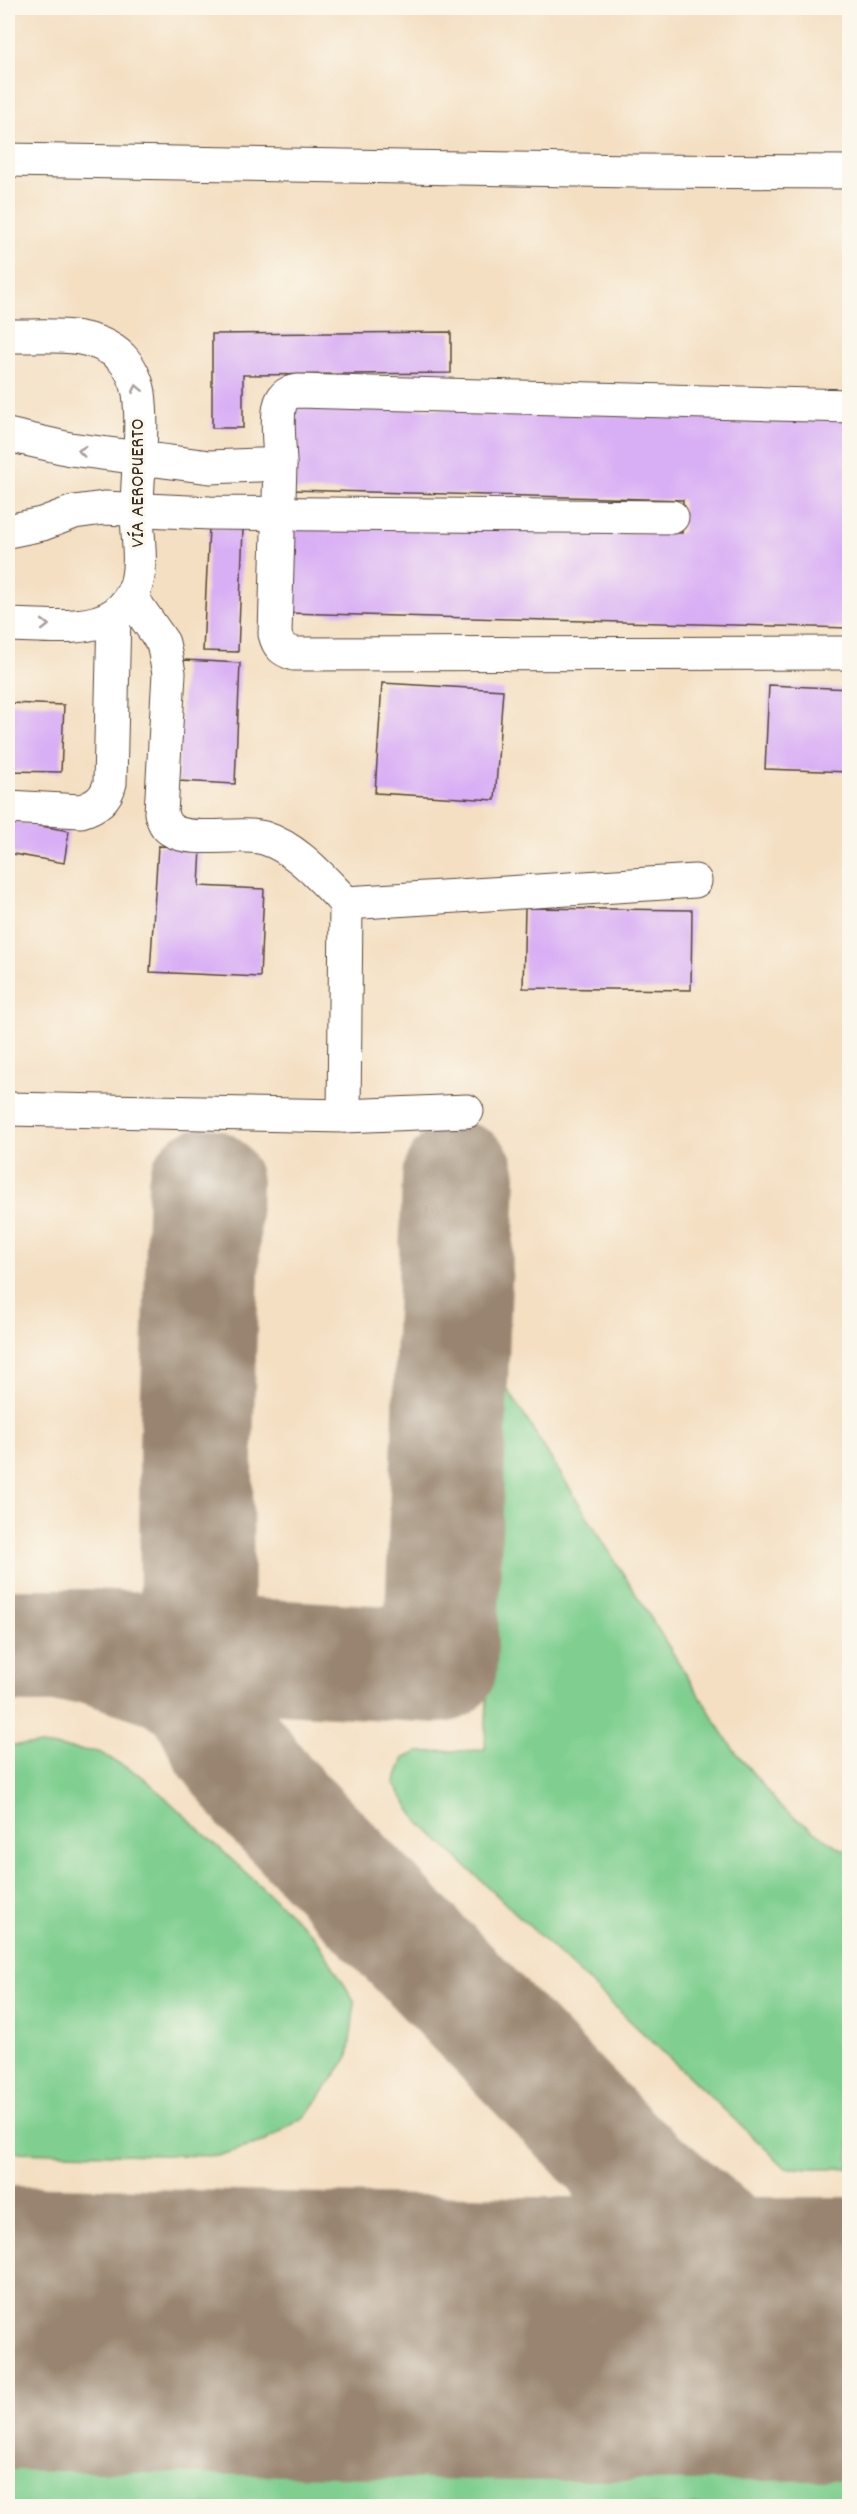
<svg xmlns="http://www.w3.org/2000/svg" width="857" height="2514" font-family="Dekko,sans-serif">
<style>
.green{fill:#80cf90;stroke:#5e7c57;stroke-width:1.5}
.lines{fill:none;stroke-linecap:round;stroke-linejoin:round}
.taxiway{stroke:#988470;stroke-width:114}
.runway{stroke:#988470;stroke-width:284}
.building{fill:#d8aef5}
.minor-casing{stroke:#574537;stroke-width:35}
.minor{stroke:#fff;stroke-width:33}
.oneway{stroke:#a79f9a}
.labels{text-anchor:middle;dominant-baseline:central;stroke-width:6;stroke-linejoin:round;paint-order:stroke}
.street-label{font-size:20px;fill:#3b2a1e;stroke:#fbf7ec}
</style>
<rect width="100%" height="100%" fill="#fbf7ec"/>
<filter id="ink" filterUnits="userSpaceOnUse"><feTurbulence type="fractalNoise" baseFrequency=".0167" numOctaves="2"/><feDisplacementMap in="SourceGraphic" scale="12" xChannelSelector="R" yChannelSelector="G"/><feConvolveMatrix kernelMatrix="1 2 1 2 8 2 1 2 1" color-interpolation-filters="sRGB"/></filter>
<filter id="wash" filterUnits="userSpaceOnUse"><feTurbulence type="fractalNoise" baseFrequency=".008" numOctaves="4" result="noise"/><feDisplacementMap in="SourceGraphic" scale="24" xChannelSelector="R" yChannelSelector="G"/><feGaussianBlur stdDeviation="1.35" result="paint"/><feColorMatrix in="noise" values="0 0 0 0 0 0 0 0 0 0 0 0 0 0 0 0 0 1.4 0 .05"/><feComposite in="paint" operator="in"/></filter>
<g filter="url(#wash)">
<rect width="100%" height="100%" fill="#f4dfc2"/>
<g class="green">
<path d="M500,1377L731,1746L781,1808L841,1849H849V2168H786L418,1821L394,1784L404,1758L418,1752L485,1750Z"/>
<path d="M8,1745H40L99,1752L143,1777L315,1937L355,2002L348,2057L307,2115L265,2141L218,2156L8,2152Z"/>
<path d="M8,2456L849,2467V2506H8Z"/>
</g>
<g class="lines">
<g class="taxiway">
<path d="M205,1185L196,1446L197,1652L205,1671L222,1727"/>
<path d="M8,1646H92L440,1666L459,1179"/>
<path d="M92,1646L168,1671L201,1691L226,1741L266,1794L617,2157L748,2268L808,2306L850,2320"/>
<path d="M514,2339C528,2335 546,2333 558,2326C605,2302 643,2264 636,2208C635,2201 635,2192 632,2185C629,2176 622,2166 617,2157"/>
</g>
<path class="runway" d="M8,2328L514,2339H850"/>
</g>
<g id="blocks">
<g class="building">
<path d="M451,332V373L243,375V428H212V334Z"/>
<path d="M294,405L850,420V628L287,613L290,523L682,533L683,500L291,490Z"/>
<path d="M209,527L243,529L238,652L203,651Z"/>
<path d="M184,660L240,663L235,784L178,781Z"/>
<path d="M382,683L503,690L495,800L375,793Z"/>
<path d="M769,685L850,689V772L765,769Z"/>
<path d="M8,703L64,705L61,772L8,771Z"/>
<path d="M8,820L69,831L64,863L8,853Z"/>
<path d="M158,846L201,848L199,886L264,889L260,977L150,972Z"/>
<path d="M525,908L692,910L691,990L523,988Z"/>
</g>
</g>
</g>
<g filter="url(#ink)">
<use href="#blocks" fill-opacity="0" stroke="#574537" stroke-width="1.5"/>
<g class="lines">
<defs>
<g id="minor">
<path d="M8,160L636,171L850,172"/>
<path d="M8,336C45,337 91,329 121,357C130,366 137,381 139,393C144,432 137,473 137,512C137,535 143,563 136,585C132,596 125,607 115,614C88,633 39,625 8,625"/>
<path d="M8,435L70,449L210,467L280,464C280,449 275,412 282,400C286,393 291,392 298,391L850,406"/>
<path d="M280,464L275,634C278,646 282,650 294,654L850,653"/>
<path d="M8,531L42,524L74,512L104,508L210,513L672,517"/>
<path d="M131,597L163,643L169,673L161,813C163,820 165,827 173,831C194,843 238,831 264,838C297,848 322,879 346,903L344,1116"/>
<path d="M8,807L81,811C97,806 106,799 110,783L114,615"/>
<path d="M346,903L695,881"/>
<path d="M8,1109L344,1116L467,1111"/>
</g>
</defs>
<use href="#minor" class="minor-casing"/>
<use href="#minor" class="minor"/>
</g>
<defs><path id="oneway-chevron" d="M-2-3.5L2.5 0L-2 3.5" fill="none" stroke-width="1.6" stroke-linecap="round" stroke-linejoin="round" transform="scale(1.5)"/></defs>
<g class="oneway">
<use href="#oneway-chevron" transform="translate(137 389) rotate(-102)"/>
<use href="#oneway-chevron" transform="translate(82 451) rotate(-173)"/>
<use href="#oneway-chevron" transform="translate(45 625)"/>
</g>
</g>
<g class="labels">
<g class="street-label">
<text transform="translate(139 483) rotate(-90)">VÍA AEROPUERTO</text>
</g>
</g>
<rect width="857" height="2514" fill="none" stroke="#fbf7ec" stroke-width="30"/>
</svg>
